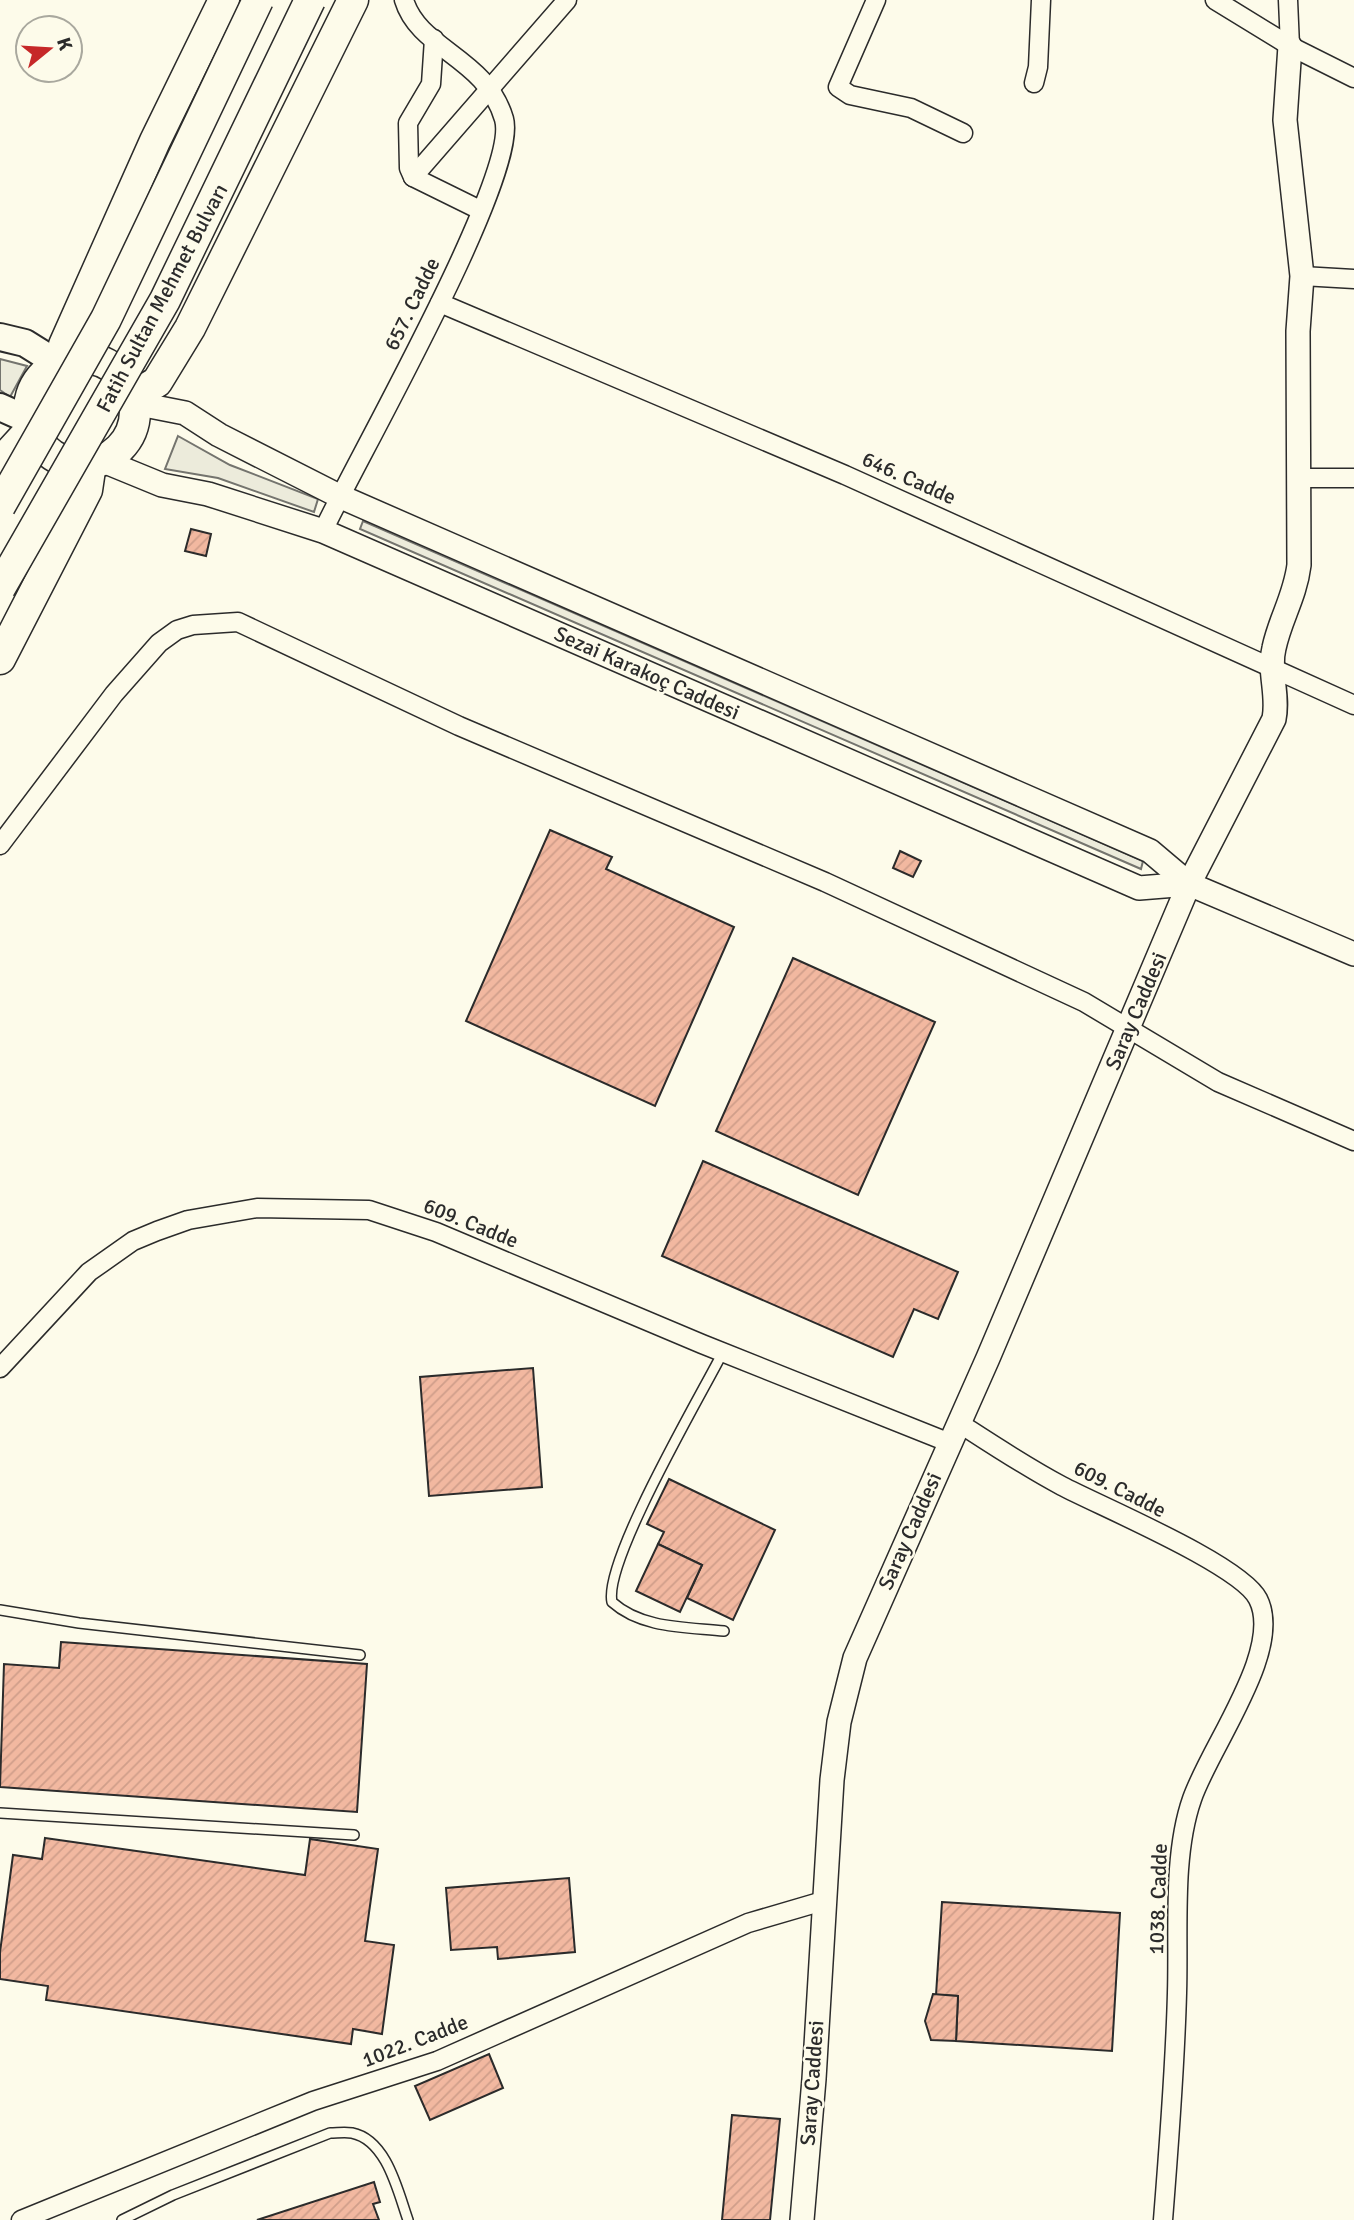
<svg xmlns="http://www.w3.org/2000/svg" width="1354" height="2220" font-family="Signika,sans-serif">
<style>
.green{fill:#ecebdb;stroke:#74746e;stroke-width:2}
.building{fill:url(#building-hatch);stroke:#2b2b2b;stroke-width:2}
.lines{fill:none;stroke-linecap:round;stroke-linejoin:round}
.service-casing{stroke:#2b2b2b;stroke-width:12}
.minor-casing{stroke:#2b2b2b;stroke-width:21}
.tertiary-casing{stroke:#2b2b2b;stroke-width:26}
.secondary-casing{stroke:#2b2b2b;stroke-width:30}
.trunk-casing{stroke:#2b2b2b;stroke-width:33}
.service{stroke:#fdfbea;stroke-width:9}
.minor{stroke:#fdfbea;stroke-width:18}
.tertiary{stroke:#fdfbea;stroke-width:23}
.secondary{stroke:#fdfbea;stroke-width:26}
.trunk{stroke:#fdfbea;stroke-width:30}
.trunk-bridge-casing{stroke:#2b2b2b;stroke-width:33;stroke-linecap:butt}
.trunk-bridge{stroke:#fdfbea;stroke-width:30}
.labels{text-anchor:middle;dominant-baseline:central;stroke-width:5;stroke-linejoin:round;paint-order:stroke}
.street-label{font-size:21px;fill:#2b2b2b;stroke:#fdfbea}
</style>
<defs>
<pattern id="building-hatch" width="6" height="6" patternUnits="userSpaceOnUse" patternTransform="scale(1.75)"><rect width="6" height="6" fill="#f2b8a0"/><path d="M-1 1l2-2M0 6l6-6M5 7l2-2" fill="none" stroke="#d09e8a"/></pattern>
</defs>
<rect width="100%" height="100%" fill="#fdfbea"/>
<g class="green">
<path d="M0,359L27,366L10,397L0,390Z"/>
<path d="M178,436L230,465L318,499L314,512L218,478L165,469Z"/>
<path d="M363,521L1143,861L1141,869L360,529Z"/>
</g>
<g class="building">
<path d="M191,529L211,534L206,556L185,551Z"/>
<path d="M550,830L612,857L606,869L734,927L655,1106L466,1021Z"/>
<path d="M900,851L921,861L913,877L893,868Z"/>
<path d="M793,958L935,1022L858,1195L716,1131Z"/>
<path d="M703,1161L958,1272L938,1319L914,1309L893,1357L662,1256Z"/>
<path d="M533,1368L542,1487L429,1496L420,1377Z"/>
<path d="M669,1479L775,1530L733,1620L687,1598L702,1565L658,1544L664,1532L647,1524Z"/>
<path d="M658,1544L702,1565L680,1612L636,1591Z"/>
<path d="M61,1642L367,1664L357,1812L0,1787L4,1664L59,1668Z"/>
<path d="M45,1838L305,1875L310,1839L378,1849L365,1941L394,1945L382,2034L353,2029L351,2044L46,2000L48,1986L0,1979V1952L13,1855L42,1859Z"/>
<path d="M569,1878L575,1952L498,1959L497,1947L451,1950L446,1888Z"/>
<path d="M942,1902L1120,1913L1112,2051L956,2041L958,1996L936,1995Z"/>
<path d="M933,1994L958,1996L956,2041L931,2040L925,2021Z"/>
<path d="M489,2054L503,2088L430,2120L415,2086Z"/>
<path d="M732,2115L780,2119L770,2220H722Z"/>
<path d="M374,2182L380,2202L373,2204L379,2220H257Z"/>
</g>
<g class="lines">
<defs>
<g id="service">
<path d="M723,1352C700,1397 603,1562 612,1602C642,1629 687,1627 724,1631"/>
<path d="M0,1610L79,1623L360,1655"/>
<path d="M0,1813L354,1835"/>
<path d="M122,2220L173,2195L330,2133C337,2133 345,2132 352,2133C387,2140 398,2192 408,2220"/>
</g>
<g id="minor">
<path d="M876,0L838,87L850,95L911,108L963,133"/>
<path d="M1215,0L1290,46"/>
<path d="M1288,0L1290,46L1354,78"/>
<path d="M434,39L431,84L408,123L409,168L413,177L480,210"/>
<path d="M1034,83L1038,67L1041,0"/>
<path d="M413,177L567,0"/>
<path d="M1302,276L1354,279"/>
<path d="M440,303L845,475L1354,705"/>
<path d="M1300,478H1354"/>
<path d="M323,531C355,462 520,175 504,119C486,57 419,50 404,0"/>
<path d="M0,845L114,694L159,643L177,630L193,625L238,622L459,726L825,882L1084,1002L1218,1082L1354,1141"/>
<path d="M0,1368L89,1272L133,1241L157,1231L188,1220L257,1208L369,1210L436,1232L702,1344L950,1443"/>
<path d="M959,1423C993,1445 1026,1467 1062,1486C1102,1507 1241,1565 1258,1599C1284,1650 1210,1746 1192,1799C1172,1856 1179,1932 1177,1993C1175,2069 1169,2145 1163,2220"/>
<path d="M21,2220L313,2101L437,2061L748,1923L823,1901"/>
</g>
<g id="tertiary">
<path d="M134,403L185,413L219,435L339,496L1150,851L1189,884L1354,954"/>
<path d="M101,460L162,485L208,494L323,531L1139,888L1189,884"/>
<path d="M802,2220L814,2079L832,1780L839,1722L855,1658L988,1358L1189,884L1274,719C1279,695 1268,671 1274,648C1280,619 1295,597 1299,565L1298,331L1302,276L1285,120L1290,46"/>
</g>
<g id="secondary">
<path d="M0,337L25,343L57,363"/>
<path d="M0,407L29,420"/>
</g>
<g id="trunk">
<circle cx="82" cy="411" r="53"/>
<path d="M63,361L64,345L155,141L224,0"/>
<path d="M132,397L157,382L190,328L353,0"/>
<path d="M0,463L32,428"/>
<path d="M0,659L87,490L91,463"/>
</g>
</defs>
<use href="#service" class="service-casing"/>
<use href="#minor" class="minor-casing"/>
<use href="#tertiary" class="tertiary-casing"/>
<use href="#secondary" class="secondary-casing"/>
<use href="#trunk" class="trunk-casing"/>
<use href="#service" class="service"/>
<use href="#minor" class="minor"/>
<use href="#tertiary" class="tertiary"/>
<use href="#secondary" class="secondary"/>
<use href="#trunk" class="trunk"/>
<defs>
<g id="trunk-bridge">
<path d="M0,506L106,319L258,0"/>
<path d="M0,588L165,300L310,0"/>
</g>
</defs>
<use href="#trunk-bridge" class="trunk-bridge-casing"/>
<use href="#trunk-bridge" class="trunk-bridge"/>
</g>
<g class="labels">
<g class="street-label">
<text transform="translate(162 298) rotate(-62)">Fatih Sultan Mehmet Bulvarı</text>
<text transform="translate(412 304) rotate(-64)">657. Cadde</text>
<text transform="translate(909 478) rotate(24)">646. Cadde</text>
<text transform="translate(647 673) rotate(24)">Sezai Karakoç Caddesi</text>
<text transform="translate(1136 1011) rotate(-67)">Saray Caddesi</text>
<text transform="translate(471 1223) rotate(22)">609. Cadde</text>
<text transform="translate(1120 1489) rotate(27)">609. Cadde</text>
<text transform="translate(910 1531) rotate(-66)">Saray Caddesi</text>
<text transform="translate(1158 1899) rotate(-88)">1038. Cadde</text>
<text transform="translate(415 2041) rotate(-21)">1022. Cadde</text>
<text transform="translate(812 2083) rotate(-86)">Saray Caddesi</text>
</g>
</g>
<g transform="translate(49 49) rotate(72)"><circle r="33" fill="#fdfbea" stroke="#a9a89e" stroke-width="2"/>
<path d="M0-5L12 26L0 18L-12 26Z" fill="#c62828"/>
<text y="-10" font-size="19" font-weight="bold" text-anchor="middle" fill="#2b2b2b">K</text>
</g>
</svg>
